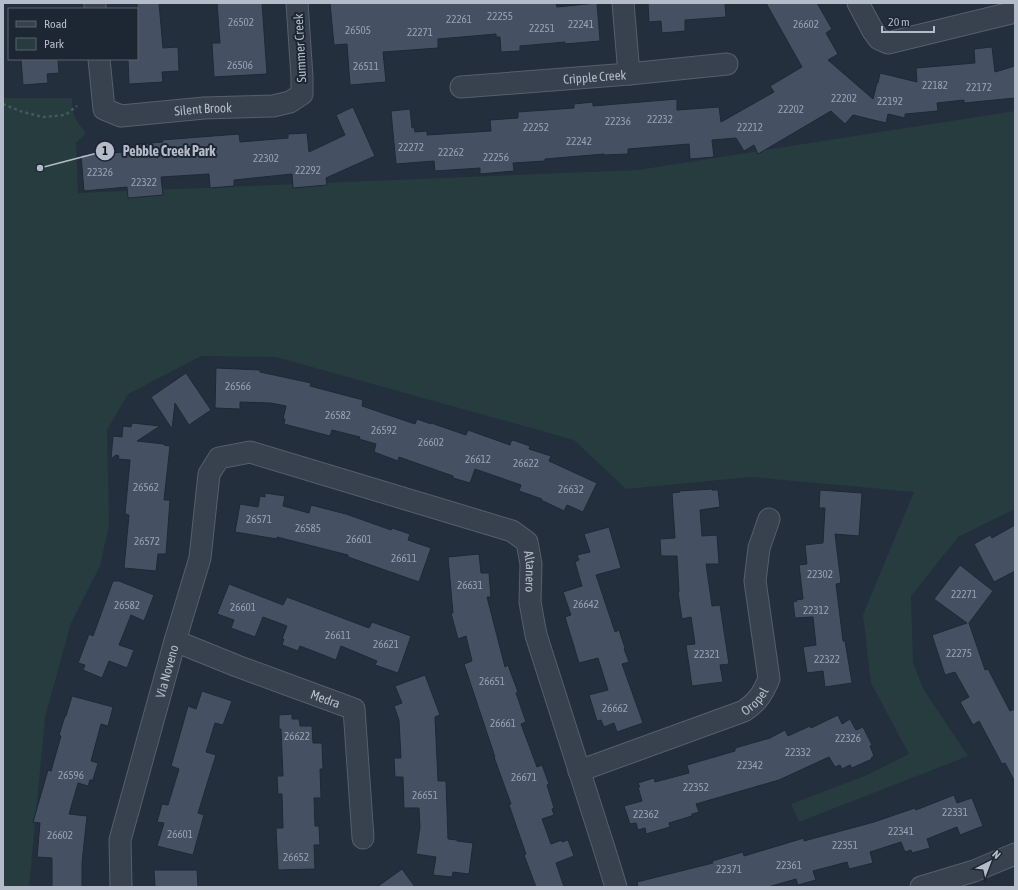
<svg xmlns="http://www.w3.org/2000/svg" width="1018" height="890" font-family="'Asap Condensed',sans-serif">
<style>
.green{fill:#263c3f}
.building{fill:#455162;stroke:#1f2835}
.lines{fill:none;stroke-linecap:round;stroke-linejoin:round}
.minor-casing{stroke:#565f6c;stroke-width:23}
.path{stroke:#44595c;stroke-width:2.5;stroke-dasharray:3 3;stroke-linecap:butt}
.minor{stroke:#38414e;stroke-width:21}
.labels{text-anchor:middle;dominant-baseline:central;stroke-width:4;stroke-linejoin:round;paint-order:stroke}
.number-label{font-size:11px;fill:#98a1af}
.street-label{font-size:13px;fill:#b4bcc9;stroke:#1d2633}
.leader{fill:none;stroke:#b4bcc9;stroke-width:1.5}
.callout-dot{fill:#b4bcc9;stroke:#1d2633;stroke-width:1.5}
.mark-label{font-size:12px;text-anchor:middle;font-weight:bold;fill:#111}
.callout-label{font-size:14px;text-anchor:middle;font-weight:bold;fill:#b4bcc9;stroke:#1d2633;stroke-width:4;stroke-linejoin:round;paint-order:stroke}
</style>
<rect width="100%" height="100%" fill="#242f3e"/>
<path class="green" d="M3,98H72C72,117 75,119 86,133L76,143L78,193L638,170L1015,111V509L958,537L911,596L913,663L924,690L968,756L799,822L791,804L867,775L909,754L871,683L863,615L914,492L750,477L626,489L574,440L276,357L201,356L128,394L107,430L109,525L100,566L71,623L45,717L29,887H3Z"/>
<g class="building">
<path d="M137,3H159L163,48L178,47L179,71L162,72L163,82L129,84L128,59H137Z"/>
<path d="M217,3H262L267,74L214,77L212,43H220Z"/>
<path d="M330,3H556L557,7L597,3L600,41L565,44V42L520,46V51L501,52L500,37H496V34L438,39V48L383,52L386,82L350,85L347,44L334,45Z"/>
<path d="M648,3H725L726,17L685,20V31L662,33L661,21L649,22Z"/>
<path d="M766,3H817L832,29L826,33L838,54L828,60L873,99L877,83H878L880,73L917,82L916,68L975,63L974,49L992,47L995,72L1015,66V98L964,103V100L937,103L938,111L905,114V118L888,114L886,123L853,115L845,124L831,111L758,154L754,145L744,151L736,138L712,140L714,157L690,159L689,144L628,149V154L604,155V154L545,159V161L513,163L514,171L480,174V168L435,171L434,161L396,164L391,111L410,109L412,128L414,127L415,132L427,131V135L491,131L490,120L518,118V112L574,108V104L593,102V106L677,99V110L719,107L721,122L774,92L770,86L802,67Z"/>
<path d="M21,59H58L59,73L47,74L48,83L23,85Z"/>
<path d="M353,107L375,156L326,178L327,185L293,188L292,174L234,180V186L210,188L209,174L161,177L163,195L128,198L127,187L84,191L81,155L139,151L138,144L163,142L162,140L239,134L240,142L288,138V134L307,133L309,152L345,135L336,115Z"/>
<path d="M216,368L260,370V372L311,383L310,386L363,400L362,406L415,424L417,419L431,424V423L466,435L468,430L510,445L511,441H512L513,440L530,446L529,449L551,456L549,461L597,483L583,512L567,505L564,511L541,500L542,499L519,491L521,485L475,469L470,483L453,478V476L399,457L398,461L374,452L376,444L359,439L360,437L332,430L330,436L284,424L285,419H283L286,406L271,403L240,402V409L215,408Z"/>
<path d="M186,373L211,410L189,425L175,403L172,429L151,397Z"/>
<path d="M132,423L160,426L137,441L164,444V445L170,446L164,500H170L166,554H158L156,571L124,568L129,515L125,514L130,460L118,459L119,456L116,455L111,459L113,436L122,437L123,426L131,427Z"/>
<path d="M713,489L712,490H718L720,507L700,510L702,536L717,535L719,564H706L712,606L720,605L729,664L720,665L723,682L692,686L686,645L695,644L691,617L682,619L678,592H679L677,556H661L660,539L675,538L672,493L680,492L679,491Z"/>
<path d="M820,490L862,493L859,536L835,534L841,583L836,584L843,641H845L852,683L825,687L823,671L807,673L803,647L816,645L813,617L795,618L793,602L797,601L796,600L803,599L799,565L807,564L805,545L823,543L825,508H819Z"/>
<path d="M265,493L285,496L283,506L309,513L311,505L346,514L391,530L392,528L410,534L408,540L431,548L419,582L348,557V555L277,537V539L235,532L240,504L258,507L260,496L265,497Z"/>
<path d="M1015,525V571L994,582L974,544L990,535L992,538Z"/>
<path d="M609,527L621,568L596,575L615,632L619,630L625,648L624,649L629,662L622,664L643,723L617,732L614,723L604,727L601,720L597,721L589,695L608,690L598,658L579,663L565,617L571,615L563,592L582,586L575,562L579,560L577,555L590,552L584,534Z"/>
<path d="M479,554L481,573H489L491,597H487L505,667L508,665L518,692L516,693L526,722L521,724L537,767L542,765L549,784L547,785L554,808L552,809L554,815L542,819L551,844L562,840V842L568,840L574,856L556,863L564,887H536L524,855L526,854L509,805L511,804L494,757H495L464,664L472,661L466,636L458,639L451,613H453L448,557Z"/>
<path d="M960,565L993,591L969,623L985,670L988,669L1010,711L1015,709V782L1005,763L1002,764L979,721L973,725L960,702L969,697L955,672L945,675L932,635L967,623L934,599Z"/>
<path d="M113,581H119L154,595L144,621L131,615L119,645L134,650L127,668L109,661L102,678L83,670L85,665L78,663L89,634L93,636Z"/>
<path d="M229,584L283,605L287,597L369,628L372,622L411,636L398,673L375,665L377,661L341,646L336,660L300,646L298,651L282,645L284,639H282L287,626L263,617L255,637L231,628L234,620L217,614Z"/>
<path d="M425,675L440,715L435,717L438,781H446L448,839L457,840V841L473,843L469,874L453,872L452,877L433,875L436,857L416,854L420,827L419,808H404L403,777H395L394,758H401L399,720L394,706L402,703L395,686Z"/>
<path d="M202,691L232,701L223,725L215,723L206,752L216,755L198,813L204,815L193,855L157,846L164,823L157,822L162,804L168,805L179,769L171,766L188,706L196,709Z"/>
<path d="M72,696L113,707L108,726L101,724L91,761L98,763L93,780H90L88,786L78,783L69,814L87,816L82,863V887H52V858L37,857L40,823L33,822L48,770L51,771L61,736L59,735L65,716H66Z"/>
<path d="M292,714V719H299L300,726H312L313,743H322L323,769H320L321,798H314L315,826H319L320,845H314L315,869L278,870L276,828H283L282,794H278L277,776H283L281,729H279V715Z"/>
<path d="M838,715L842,724L850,719L856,730L863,727L872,745L870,746L874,756L871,758L872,759L852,768L850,765L842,769L840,765L835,767L829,757L779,780L696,804L699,812L692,814V816L669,823L670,827L646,834L645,828L638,830L636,823L630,824L624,806L642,801L638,787H640L638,783L654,778L655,782L689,773L687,765L735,751V748L770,738L785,730L788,736L810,726L811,728Z"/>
<path d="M954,795L957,803L972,798L983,826L960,835L957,827L927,839L930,848L912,853L911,850L905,852L901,842L870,852L873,863L849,869L847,862L813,871L816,880L798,885L796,879L768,887H638L637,882L713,863L712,861L743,852L744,856L804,838V841L874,822L915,808L916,810Z"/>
<path d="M402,869L415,887H377Z"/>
<path d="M154,870H197L198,887H155Z"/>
</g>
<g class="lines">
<defs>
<g id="minor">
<path d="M95,3V9"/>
<path d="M623,3L629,74"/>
<path d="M858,3L873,31L879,39L888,43L1011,13L1015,11"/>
<path id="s1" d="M99,59L104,109L121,116L204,108L273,106L290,102L302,94V77L297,3"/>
<path id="s2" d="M461,87L629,74L727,64"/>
<path id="s3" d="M175,641L237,666L354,709L363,838"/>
<path id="s4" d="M579,771L744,711C758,701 762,695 769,679L755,581L759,548L769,519"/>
<path id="s5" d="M121,887L120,840L175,641L200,558L209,474L219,458L250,452L512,531L527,542L531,564L530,602L536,635L604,848L616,887"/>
<path d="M921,887L974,871L1015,854"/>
</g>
</defs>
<use href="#minor" class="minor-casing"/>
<path class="path" d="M3,104L20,111L43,117L65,115L77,106"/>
<use href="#minor" class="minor"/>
</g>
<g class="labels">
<g class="number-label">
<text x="500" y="16">22255</text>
<text x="459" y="19">22261</text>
<text x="241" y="22">26502</text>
<text x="581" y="24">22241</text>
<text x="806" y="24">26602</text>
<text x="542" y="28">22251</text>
<text x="358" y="30">26505</text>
<text x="420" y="32">22271</text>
<text x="240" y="65">26506</text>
<text x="366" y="66">26511</text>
<text x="935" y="85">22182</text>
<text x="979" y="87">22172</text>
<text x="844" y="98">22202</text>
<text x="890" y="101">22192</text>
<text x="791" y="109">22202</text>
<text x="660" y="119">22232</text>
<text x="618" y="121">22236</text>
<text x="536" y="127">22252</text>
<text x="750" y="127">22212</text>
<text x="579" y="141">22242</text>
<text x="411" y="147">22272</text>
<text x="451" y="152">22262</text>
<text x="496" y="157">22256</text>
<text x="266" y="158">22302</text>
<text x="308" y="170">22292</text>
<text x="100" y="172">22326</text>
<text x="144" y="182">22322</text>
<text x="238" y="386">26566</text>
<text x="338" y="415">26582</text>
<text x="384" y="430">26592</text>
<text x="431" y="442">26602</text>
<text x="478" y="459">26612</text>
<text x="526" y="463">26622</text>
<text x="146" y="487">26562</text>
<text x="571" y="489">26632</text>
<text x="259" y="519">26571</text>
<text x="308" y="528">26585</text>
<text x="359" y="539">26601</text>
<text x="147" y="541">26572</text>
<text x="404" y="558">26611</text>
<text x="820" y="574">22302</text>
<text x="470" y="585">26631</text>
<text x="964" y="594">22271</text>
<text x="586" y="604">26642</text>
<text x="127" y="605">26582</text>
<text x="243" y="607">26601</text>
<text x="816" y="610">22312</text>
<text x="338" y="635">26611</text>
<text x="386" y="644">26621</text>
<text x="959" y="653">22275</text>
<text x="707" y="654">22321</text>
<text x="827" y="659">22322</text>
<text x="492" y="681">26651</text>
<text x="615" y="708">26662</text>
<text x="503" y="723">26661</text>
<text x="297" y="736">26622</text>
<text x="848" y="738">22326</text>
<text x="798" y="752">22332</text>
<text x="750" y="765">22342</text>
<text x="71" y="775">26596</text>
<text x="524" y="777">26671</text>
<text x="696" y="787">22352</text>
<text x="425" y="795">26651</text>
<text x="955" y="812">22331</text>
<text x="646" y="814">22362</text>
<text x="901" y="831">22341</text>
<text x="180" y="834">26601</text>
<text x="60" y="835">26602</text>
<text x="845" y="845">22351</text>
<text x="296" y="857">26652</text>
<text x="789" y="865">22361</text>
<text x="729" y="869">22371</text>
</g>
<g class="street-label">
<text transform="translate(300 48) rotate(-93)">Summer Creek</text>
<text stroke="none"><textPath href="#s2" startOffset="134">Cripple Creek</textPath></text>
<text stroke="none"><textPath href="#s1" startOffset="151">Silent Brook</textPath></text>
<text stroke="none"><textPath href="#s5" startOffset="797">Altanero</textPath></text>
<text stroke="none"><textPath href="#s5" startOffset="222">Via Noveno</textPath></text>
<text stroke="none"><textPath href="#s3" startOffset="161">Medra</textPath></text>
<text stroke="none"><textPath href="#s4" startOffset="190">Oropel</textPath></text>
</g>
</g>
<path class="leader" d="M40 168L105 151"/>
<g class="callout-dot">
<circle cx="40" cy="168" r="4"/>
<circle cx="105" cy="151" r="10"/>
</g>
<g class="mark-label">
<text x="105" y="155">1</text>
</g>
<g class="callout-label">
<text x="169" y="156">Pebble Creek Park</text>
</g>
<rect width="1018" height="890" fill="none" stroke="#b4bcc9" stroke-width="8"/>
<rect x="8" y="8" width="130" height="52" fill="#1d2633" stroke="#59626f"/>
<rect x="16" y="21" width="20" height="6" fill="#38414e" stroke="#59626f"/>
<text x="44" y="28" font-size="12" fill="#b4bcc9">Road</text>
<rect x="16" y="38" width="20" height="12" fill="#263c3f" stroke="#59626f"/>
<text x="44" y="48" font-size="12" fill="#b4bcc9">Park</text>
<g transform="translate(990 862) rotate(42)" stroke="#1d2633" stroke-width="3" paint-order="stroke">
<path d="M0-3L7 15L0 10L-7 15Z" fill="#b4bcc9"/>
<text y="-6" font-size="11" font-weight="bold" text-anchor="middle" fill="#b4bcc9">N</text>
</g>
<path d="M882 26v6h52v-6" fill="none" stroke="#b4bcc9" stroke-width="2"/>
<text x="888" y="26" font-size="12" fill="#b4bcc9" stroke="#1d2633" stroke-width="3" paint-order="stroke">20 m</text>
</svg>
